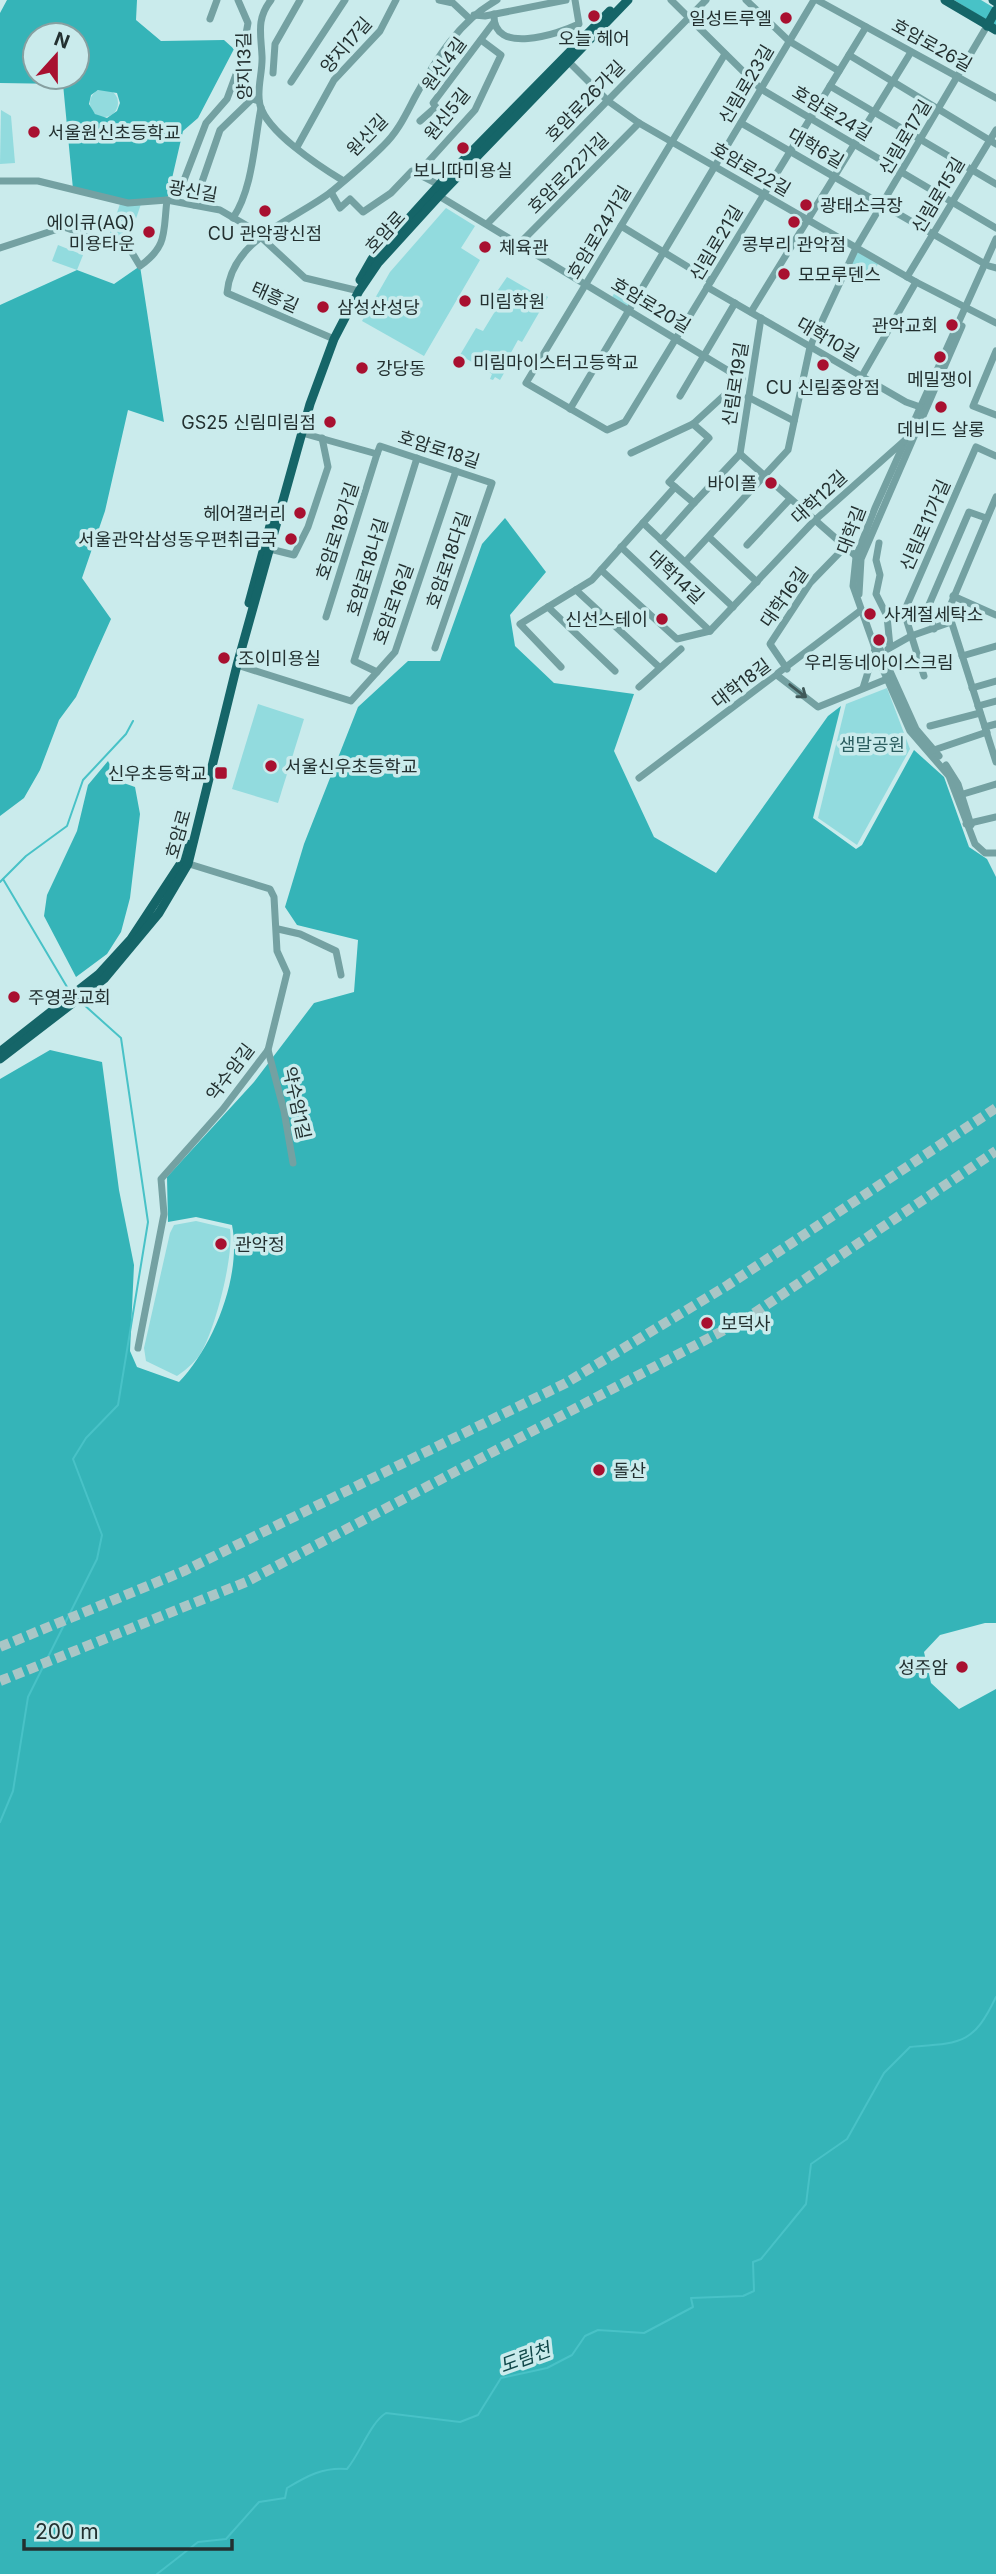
<svg xmlns="http://www.w3.org/2000/svg" width="996" height="2574" font-family="Inter,'Noto Sans KR',sans-serif">
<style>
.green{fill:#92dbde}
.forest{fill:#35b4b8;fill-rule:evenodd}
.water{fill:#48c2c7}
.lines{fill:none;stroke-linecap:round;stroke-linejoin:round}
.stream{stroke:#48c2c7;stroke-width:2}
.highway-tunnel{stroke:#a9c6c6;stroke-width:10;stroke-dasharray:10 5;stroke-linecap:butt}
.minor{stroke:#74a1a2;stroke-width:7}
.major{stroke:#156568;stroke-width:9}
.oneway{stroke:#3f5858}
.poi-dot{fill:#a81030;stroke:#caebec;stroke-width:2.5}
.labels{text-anchor:middle;dominant-baseline:central;stroke-width:7;stroke-linejoin:round;paint-order:stroke}
.poi-label{font-size:18px;fill:#233030;stroke:#caebec;text-anchor:start}
.street-label{font-size:18px;fill:#233030;stroke:#caebec}
.park-label{font-size:18px;fill:#2a5d5f;stroke:#caebec}
.water-label{font-size:19px;font-style:italic;fill:#104749;stroke:#caebec}
</style>
<rect width="100%" height="100%" fill="#caebec"/>
<g class="green">
<circle cx="104" cy="103" r="14"/>
<path d="M1,110L11,116L15,163L0,164Z"/>
<path d="M121,201L141,204L129,239L110,233Z"/>
<path d="M446,208L475,226L461,248L480,260L424,356L362,321L390,272Z"/>
<path d="M58,245L83,255L77,270L52,261Z"/>
<path d="M857,251L879,262L870,279L848,268Z"/>
<path d="M507,277L540,296L542,293L548,297L522,342L518,340L508,358L511,361L500,380L495,377L493,380L490,379L492,374L460,355L476,328L483,331L505,295L498,290Z"/>
<path d="M621,281L640,292L629,310L611,299Z"/>
<path d="M887,688L910,749L857,845L818,818L846,704Z"/>
<path d="M258,704L304,719L278,803L232,789Z"/>
<path d="M196,1221L230,1229C234,1255 216,1325 203,1349C198,1360 187,1369 177,1376L146,1361L144,1348L170,1233L174,1225Z"/>
</g>
<g class="forest">
<path d="M7,0H137L136,20L161,41L224,40L234,49L198,118L183,131L167,200L142,204L73,189L63,84L0,83V13ZM35,35H77V77H35ZM98,90L117,93L120,103L117,111L107,118L95,114L89,104L91,95Z"/>
<path d="M140,266L164,422L128,410L105,511L82,578L111,619L76,697L59,720L40,770L24,798L0,816V305L77,270L114,284Z"/>
<path d="M505,518L546,572L510,615L515,646L554,683L634,694L614,751L654,837L716,873L828,716L841,706L813,818L856,849L862,845L914,750L944,777L969,847L987,859L996,877V1623H985L940,1635L924,1652L931,1683L959,1709L996,1689V2574H0V1079L50,1050L102,1062L119,1190L134,1265L130,1351L137,1367L179,1382C214,1346 242,1275 232,1225L196,1217L168,1222L167,1177L254,1082L314,1003L354,992L358,940L297,925L285,907L304,844L358,707L408,661H440L482,544Z"/>
<path d="M108,761L118,781L135,787L140,814L130,898L121,932L107,954L76,977L44,916L47,895L77,831L88,785Z"/>
</g>
<path class="water" d="M954,0H981L996,9V26Z"/>
<g class="lines">
<g class="stream">
<path d="M3,879L70,992"/>
<path d="M0,882L26,856L67,826L83,780L126,734L133,721"/>
<path d="M0,1822L13,1791L28,1697L97,1559L102,1535L73,1459L86,1438L118,1405L148,1222L121,1038L82,1003"/>
<path d="M157,2574L198,2542L226,2539L259,2502L285,2498L287,2488C307,2476 323,2467 347,2469C361,2452 370,2423 386,2413L460,2422L478,2415L501,2378L547,2368L572,2355L585,2336L598,2330L644,2333L693,2307L691,2298L743,2296L754,2291L753,2262L761,2259L806,2204L811,2164L847,2139L884,2073L910,2047C961,2043 973,2045 996,1997"/>
</g>
<g class="highway-tunnel">
<path d="M0,1647L184,1571L566,1383L728,1285L996,1108"/>
<path d="M0,1681L246,1582L747,1318L996,1151"/>
</g>
<g class="minor">
<path d="M271,0C256,19 261,34 262,56C263,72 256,90 260,105C267,132 319,166 342,180"/>
<path d="M439,0L453,3L470,19"/>
<path d="M671,0L761,89L996,228"/>
<path d="M746,0L789,41L839,71"/>
<path d="M817,0L996,98"/>
<path d="M494,14C492,56 558,34 579,24L575,0"/>
<path d="M474,15L485,16L566,0"/>
<path d="M210,19L217,0"/>
<path d="M725,54L526,383L607,430L625,422L866,27"/>
<path d="M849,55L996,144"/>
<path d="M569,62L608,101L639,123L916,282L996,323"/>
<path d="M273,73L275,44L300,0"/>
<path d="M291,82L345,0"/>
<path d="M830,86L996,184"/>
<path d="M420,121L436,107L433,103L494,22"/>
<path d="M741,123L985,264"/>
<path d="M297,147L334,80L380,31L396,0"/>
<path d="M418,173L475,110L501,55L481,40"/>
<path d="M0,181H38L128,203L167,200L220,210L251,228L305,278L359,291"/>
<path d="M331,192L340,208L350,199L363,212L391,193L412,171L443,187"/>
<path d="M439,196L742,379L693,424L631,453"/>
<path d="M176,201L206,123L227,99L241,61L248,23L238,0"/>
<path d="M194,205L220,130L252,99L259,101"/>
<path d="M233,218C253,188 254,143 261,108"/>
<path d="M487,224L706,0"/>
<path d="M621,226L711,281"/>
<path d="M996,239L875,508L856,557L853,586L881,665L910,731L949,776L975,844L985,853H996"/>
<path d="M519,244L639,123"/>
<path d="M0,248L64,227L131,251L140,266C168,246 163,233 167,200"/>
<path d="M989,266L996,268"/>
<path d="M907,277L996,130"/>
<path d="M707,287L906,402L923,408"/>
<path d="M751,312L911,52"/>
<path d="M334,339L227,293C232,238 293,221 331,192C348,178 367,162 383,146C398,132 406,114 415,97C436,59 459,21 497,0"/>
<path d="M996,351L973,406L996,415"/>
<path d="M862,376L916,282"/>
<path d="M680,396L735,303"/>
<path d="M748,397L794,421"/>
<path d="M570,409L814,0"/>
<path d="M302,433L377,454L380,446L492,483L435,648"/>
<path d="M740,454L761,318"/>
<path d="M675,487L669,482L709,438L693,424"/>
<path d="M996,497L948,611L996,762"/>
<path d="M643,523L733,607"/>
<path d="M709,537L757,582"/>
<path d="M661,540L694,503"/>
<path d="M879,543L876,560L880,575L876,594L887,616L890,647"/>
<path d="M747,545L790,499"/>
<path d="M621,547L710,631"/>
<path d="M270,549L294,555L308,527L328,467L322,438"/>
<path d="M686,561L788,450L810,347L856,248L987,26"/>
<path d="M601,570L677,639L710,631L814,521L904,441"/>
<path d="M576,590L658,666"/>
<path d="M859,594L861,559L962,326"/>
<path d="M953,596L996,615"/>
<path d="M548,607L615,671"/>
<path d="M326,617L377,454"/>
<path d="M934,629L928,607L969,512L986,518"/>
<path d="M875,638L916,729L939,756"/>
<path d="M888,649L911,636L951,622"/>
<path d="M962,656L996,646"/>
<path d="M237,665L351,701L395,652L456,471"/>
<path d="M561,667L520,624L592,580L675,487L694,503L740,454L857,557"/>
<path d="M787,669L770,644L810,583L844,548"/>
<path d="M377,672L354,661L417,458"/>
<path d="M778,676L818,707L887,679"/>
<path d="M924,676L904,612L976,447L996,456"/>
<path d="M639,687L681,649"/>
<path d="M863,688L875,649"/>
<path d="M972,688L996,681"/>
<path d="M978,706L996,701"/>
<path d="M930,726L980,713"/>
<path d="M985,727L996,724"/>
<path d="M931,751L987,732"/>
<path d="M946,765L958,784L971,825"/>
<path d="M639,778L860,611"/>
<path d="M960,795L996,784"/>
<path d="M966,824L996,817"/>
<path d="M278,929L300,934L336,951L341,975"/>
<path d="M268,1050L284,1111L293,1163"/>
<path d="M138,1348L164,1214L161,1179L223,1109L268,1050L287,973L277,951L274,897L270,889L186,863"/>
</g>
<g class="major">
<path d="M945,0L996,30"/>
<path d="M993,0L996,2"/>
<path d="M987,26L996,10"/>
<path d="M360,280L372,259L439,185L610,11"/>
<path d="M249,603L271,522"/>
<path d="M1,1051L99,974L131,939L181,863L187,844"/>
<path d="M0,1059L104,979L159,913L188,864L237,665L310,404L334,339L359,291L378,263L439,196L628,0"/>
</g>
</g>
<defs><path id="oneway-shaft" d="M-6 0H5M1.5-3L5.5 0L1.5 3" fill="none" stroke-width="1.6" stroke-linecap="round" stroke-linejoin="round" transform="scale(1.75)"/></defs>
<use class="oneway" href="#oneway-shaft" transform="translate(798 691) rotate(38)"/>
<g class="poi-dot">
<circle cx="594" cy="16" r="7"/>
<circle cx="786" cy="18" r="7"/>
<circle cx="34" cy="132" r="7"/>
<circle cx="463" cy="148" r="7"/>
<circle cx="806" cy="205" r="7"/>
<circle cx="265" cy="211" r="7"/>
<circle cx="794" cy="222" r="7"/>
<circle cx="149" cy="232" r="7"/>
<circle cx="485" cy="247" r="7"/>
<circle cx="784" cy="274" r="7"/>
<circle cx="465" cy="301" r="7"/>
<circle cx="323" cy="307" r="7"/>
<circle cx="952" cy="325" r="7"/>
<circle cx="940" cy="357" r="7"/>
<circle cx="459" cy="362" r="7"/>
<circle cx="823" cy="365" r="7"/>
<circle cx="362" cy="368" r="7"/>
<circle cx="941" cy="407" r="7"/>
<circle cx="330" cy="422" r="7"/>
<circle cx="771" cy="483" r="7"/>
<circle cx="300" cy="513" r="7"/>
<circle cx="291" cy="539" r="7"/>
<circle cx="870" cy="614" r="7"/>
<circle cx="662" cy="619" r="7"/>
<circle cx="879" cy="640" r="7"/>
<circle cx="224" cy="658" r="7"/>
<circle cx="271" cy="766" r="7"/>
<rect x="214" y="766" width="14" height="14" rx="3.5"/>
<circle cx="14" cy="997" r="7"/>
<circle cx="221" cy="1244" r="7"/>
<circle cx="707" cy="1323" r="7"/>
<circle cx="599" cy="1470" r="7"/>
<circle cx="962" cy="1667" r="7"/>
</g>
<g class="labels">
<g class="poi-label">
<text x="772" y="18" text-anchor="end">일성트루엘</text>
<text x="594" y="38" text-anchor="middle">오늘 헤어</text>
<text x="48" y="132">서울원신초등학교</text>
<text x="463" y="170" text-anchor="middle">보니따미용실</text>
<text x="820" y="205">광태소극장</text>
<text x="135" y="222" text-anchor="end">에이큐(AQ)<tspan x="135" dy="21">미용타운</tspan></text>
<text x="265" y="233" text-anchor="middle">CU 관악광신점</text>
<text x="794" y="244" text-anchor="middle">콩부리 관악점</text>
<text x="499" y="247">체육관</text>
<text x="798" y="274">모모루덴스</text>
<text x="479" y="301">미림학원</text>
<text x="337" y="307">삼성산성당</text>
<text x="938" y="325" text-anchor="end">관악교회</text>
<text x="473" y="362">미림마이스터고등학교</text>
<text x="376" y="368">강당동</text>
<text x="940" y="379" text-anchor="middle">메밀쟁이</text>
<text x="823" y="387" text-anchor="middle">CU 신림중앙점</text>
<text x="316" y="422" text-anchor="end">GS25 신림미림점</text>
<text x="941" y="429" text-anchor="middle">데비드 살롱</text>
<text x="757" y="483" text-anchor="end">바이폴</text>
<text x="286" y="513" text-anchor="end">헤어갤러리</text>
<text x="277" y="539" text-anchor="end">서울관악삼성동우편취급국</text>
<text x="884" y="614">사계절세탁소</text>
<text x="648" y="619" text-anchor="end">신선스테이</text>
<text x="238" y="658">조이미용실</text>
<text x="879" y="662" text-anchor="middle">우리동네아이스크림</text>
<text x="285" y="766">서울신우초등학교</text>
<text x="207" y="773" text-anchor="end">신우초등학교</text>
<text x="28" y="997">주영광교회</text>
<text x="235" y="1244">관악정</text>
<text x="721" y="1323">보덕사</text>
<text x="613" y="1470">돌산</text>
<text x="948" y="1667" text-anchor="end">성주암</text>
</g>
<g class="street-label">
<text transform="translate(346 45) rotate(-49)">양지17길</text>
<text transform="translate(932 45) rotate(29)">호암로26길</text>
<text transform="translate(444 64) rotate(-54)">원신4길</text>
<text transform="translate(244 66) rotate(-91)">양지13길</text>
<text transform="translate(746 84) rotate(-59)">신림로23길</text>
<text transform="translate(585 101) rotate(-46)">호암로26가길</text>
<text transform="translate(832 113) rotate(31)">호암로24길</text>
<text transform="translate(447 114) rotate(-51)">원신5길</text>
<text transform="translate(367 135) rotate(-46)">원신길</text>
<text transform="translate(905 137) rotate(-59)">신림로17길</text>
<text transform="translate(816 148) rotate(30)">대학6길</text>
<text transform="translate(751 169) rotate(30)">호암로22길</text>
<text transform="translate(568 173) rotate(-45)">호암로22가길</text>
<text transform="translate(193 191) rotate(10)">광신길</text>
<text transform="translate(938 195) rotate(-59)">신림로15길</text>
<text transform="translate(385 232) rotate(-48)">호암로</text>
<text transform="translate(599 232) rotate(-59)">호암로24가길</text>
<text transform="translate(716 243) rotate(-59)">신림로21길</text>
<text transform="translate(275 297) rotate(24)">태흥길</text>
<text transform="translate(651 305) rotate(31)">호암로20길</text>
<text transform="translate(828 339) rotate(30)">대학10길</text>
<text transform="translate(735 384) rotate(-81)">신림로19길</text>
<text transform="translate(439 449) rotate(18)">호암로18길</text>
<text transform="translate(819 497) rotate(-43)">대학12길</text>
<text transform="translate(925 525) rotate(-66)">신림로11가길</text>
<text transform="translate(851 530) rotate(-69)">대학길</text>
<text transform="translate(337 531) rotate(-72)">호암로18가길</text>
<text transform="translate(448 560) rotate(-71)">호암로18다길</text>
<text transform="translate(367 567) rotate(-73)">호암로18나길</text>
<text transform="translate(676 577) rotate(43)">대학14길</text>
<text transform="translate(784 597) rotate(-55)">대학16길</text>
<text transform="translate(393 604) rotate(-70)">호암로16길</text>
<text transform="translate(741 683) rotate(-37)">대학18길</text>
<text transform="translate(178 834) rotate(-74)">호암로</text>
<text transform="translate(230 1072) rotate(-53)">약수암길</text>
<text transform="translate(297 1103) rotate(78)">약수암1길</text>
</g>
<g class="park-label">
<text x="872" y="744">샘말공원</text>
</g>
<g class="water-label">
<text transform="translate(525 2358) rotate(-20)">도림천</text>
</g>
</g>
<g transform="translate(56 56) rotate(21)"><circle r="33" fill="#caebec" stroke="#87a0a1" stroke-width="2"/>
<path d="M0-5L12 26L0 18L-12 26Z" fill="#a81030"/>
<text y="-10" font-size="19" font-weight="bold" text-anchor="middle" fill="#233030">N</text>
</g>
<path d="M24 2539v10h208v-10" fill="none" stroke="#233030" stroke-width="3.5"/>
<text x="35" y="2539" font-size="21" fill="#233030" stroke="#caebec" stroke-width="5" paint-order="stroke">200 m</text>
</svg>
